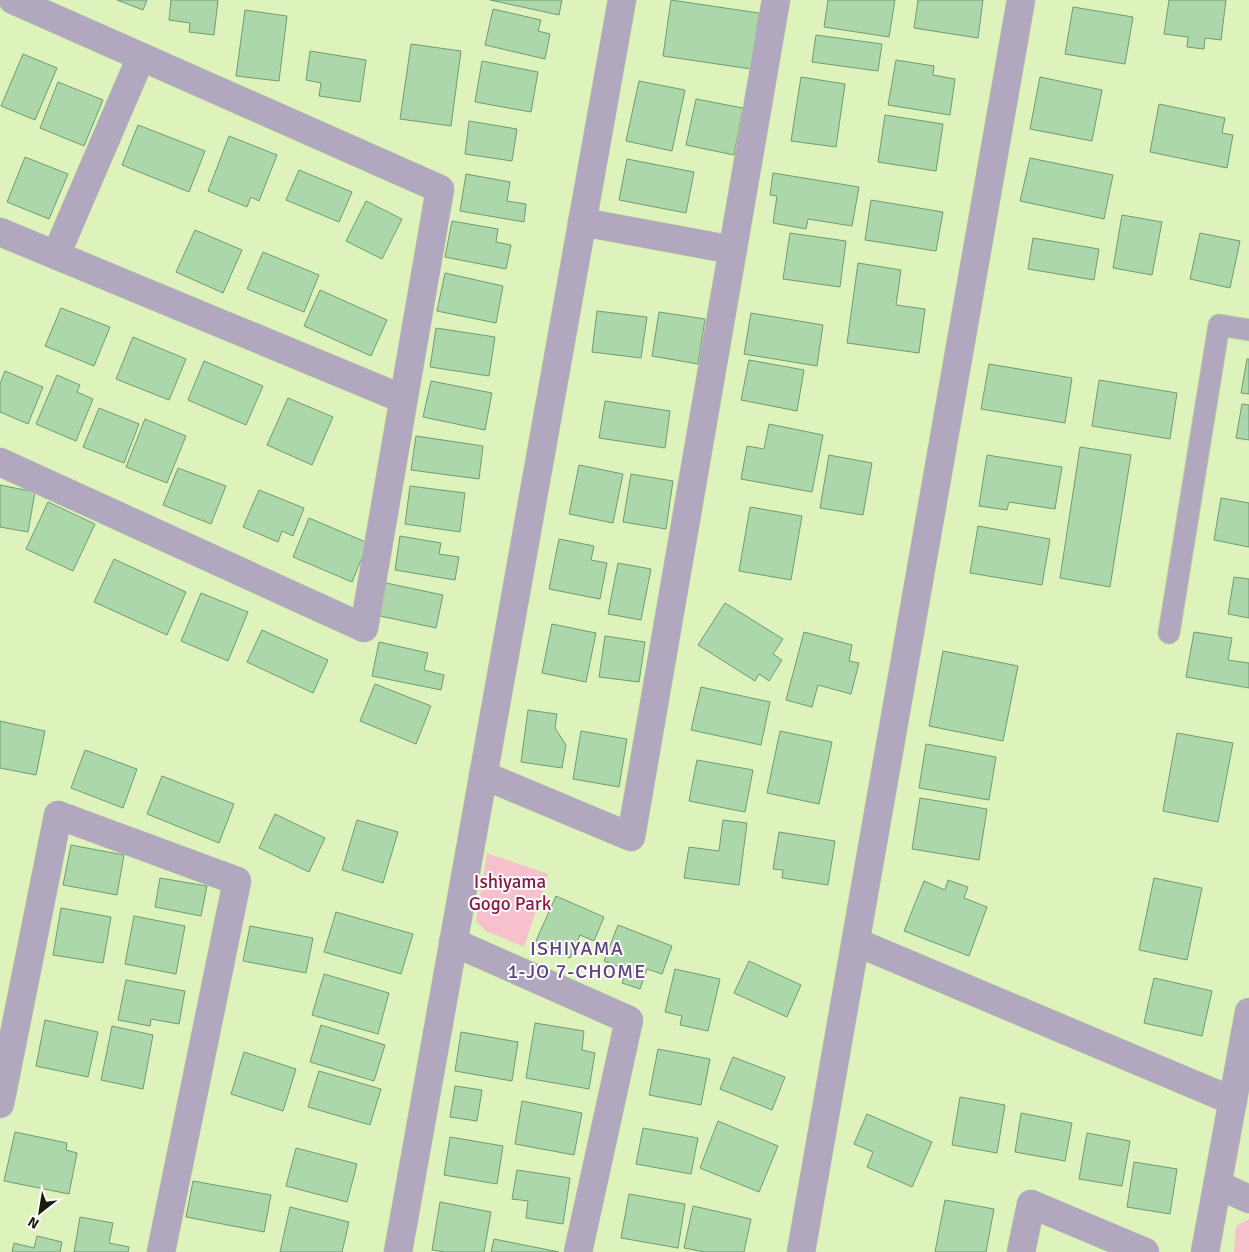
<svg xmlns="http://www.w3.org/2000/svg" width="1249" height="1252" font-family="Signika,sans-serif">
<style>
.green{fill:#f6c1cc}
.building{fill:#abd7ab;stroke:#719b72}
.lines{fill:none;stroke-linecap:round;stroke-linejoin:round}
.service-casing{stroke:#bed19f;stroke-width:23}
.minor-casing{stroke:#bed19f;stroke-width:29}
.service{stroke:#b1a7be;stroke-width:21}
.minor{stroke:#b1a7be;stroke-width:28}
.labels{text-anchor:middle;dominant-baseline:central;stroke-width:4;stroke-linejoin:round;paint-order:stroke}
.park-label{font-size:19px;fill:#911845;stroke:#fff}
.neighbourhood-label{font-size:20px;letter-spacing:1px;fill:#614480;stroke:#fff}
</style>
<rect width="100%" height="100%" fill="#def3bb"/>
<g class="green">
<path d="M487,853L548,874L524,947L486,931L476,921Z"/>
<path d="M1249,1219V1252H1234L1236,1226Z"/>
</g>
<g class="building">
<path d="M117,0H147L143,10Z"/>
<path d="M171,0H218L214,35L189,32L190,23L169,20Z"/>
<path d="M490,0H562L559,15Z"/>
<path d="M671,0L759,13L751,69L663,56Z"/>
<path d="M828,0H895L889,37L824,27Z"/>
<path d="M918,0H983L978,38L914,28Z"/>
<path d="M1169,0H1226L1221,40L1205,38L1204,49L1187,47L1188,37L1164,34Z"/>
<path d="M1073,7L1133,17L1125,64L1065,54Z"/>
<path d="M493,9L541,20L538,31L550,34L545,59L485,45Z"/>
<path d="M245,10L287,16L279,81L236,76Z"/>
<path d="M816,35L882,44L878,71L812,62Z"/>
<path d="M411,44L461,51L451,126L400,119Z"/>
<path d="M310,51L366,60L360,102L319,96L321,83L306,80Z"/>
<path d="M23,54L57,68L35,120L1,106Z"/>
<path d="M896,60L934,66L933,75L955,79L950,115L888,105Z"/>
<path d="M482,61L538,72L531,112L475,102Z"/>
<path d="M801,77L845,84L836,147L791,141Z"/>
<path d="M1040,77L1102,90L1092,141L1030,129Z"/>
<path d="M639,81L685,90L672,151L626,141Z"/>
<path d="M58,82L103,100L84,146L40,128Z"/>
<path d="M696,99L743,108L734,155L686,145Z"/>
<path d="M1159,104L1225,118L1222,133L1233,135L1227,168L1150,152Z"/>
<path d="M885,115L943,124L936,171L878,162Z"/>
<path d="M469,121L517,129L512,161L465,154Z"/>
<path d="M138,125L205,151L189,192L122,165Z"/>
<path d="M229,136L277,155L259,201L251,197L247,207L208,191Z"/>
<path d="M25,157L68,174L49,219L7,202Z"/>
<path d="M1030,158L1113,175L1104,219L1020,201Z"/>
<path d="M627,159L694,172L686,213L619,200Z"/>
<path d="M299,170L352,192L339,222L286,200Z"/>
<path d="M773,173L859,187L852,226L808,219L806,229L773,223L777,196L770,195Z"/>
<path d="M466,174L510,182L507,201L526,204L524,222L460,211Z"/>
<path d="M871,200L943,212L936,251L865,240Z"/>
<path d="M366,201L402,219L382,259L346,241Z"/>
<path d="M1122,215L1162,222L1152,275L1113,268Z"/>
<path d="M452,221L498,229L496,242L511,245L506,269L445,257Z"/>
<path d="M195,230L242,250L223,293L176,272Z"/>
<path d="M790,233L846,241L840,287L783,279Z"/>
<path d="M1200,233L1240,241L1230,288L1190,279Z"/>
<path d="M1033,238L1099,249L1094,280L1028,269Z"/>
<path d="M263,252L319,275L304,312L247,289Z"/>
<path d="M858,263L901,270L896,305L925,309L919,353L847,343Z"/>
<path d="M445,273L503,286L496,323L437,311Z"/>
<path d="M320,290L387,320L371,356L304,326Z"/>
<path d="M61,308L110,327L94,366L45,346Z"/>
<path d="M597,311L647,317L641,358L592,352Z"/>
<path d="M659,312L705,319L698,364L652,356Z"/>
<path d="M751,313L823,325L817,366L744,354Z"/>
<path d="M436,328L495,337L489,376L430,367Z"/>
<path d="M133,337L186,359L169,400L116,379Z"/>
<path d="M1247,359H1249V394L1241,393Z"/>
<path d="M749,360L804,370L797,411L741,400Z"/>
<path d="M204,361L263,386L246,425L188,400Z"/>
<path d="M989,364L1072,378L1065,423L981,409Z"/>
<path d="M5,371L43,387L28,424L0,412V384Z"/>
<path d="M57,375L80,385L77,392L93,399L76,441L36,424Z"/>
<path d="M1099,380L1177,393L1170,439L1092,426Z"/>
<path d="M431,381L492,393L485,430L423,417Z"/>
<path d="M288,398L333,417L312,465L267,445Z"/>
<path d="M605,401L670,411L665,448L599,438Z"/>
<path d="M1242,404L1249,405V440L1236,438Z"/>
<path d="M99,408L139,424L124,463L83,447Z"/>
<path d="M145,419L186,436L167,483L126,467Z"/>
<path d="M769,424L823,435L812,492L741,479L747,446L764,449Z"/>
<path d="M416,436L483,446L479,479L411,470Z"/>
<path d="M1080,447L1131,455L1110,587L1060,578Z"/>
<path d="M829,455L872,463L863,515L820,508Z"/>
<path d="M987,455L1062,467L1055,509L1009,502L1007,510L979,506Z"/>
<path d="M579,465L623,474L613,523L569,514Z"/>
<path d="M178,468L226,486L211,524L163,505Z"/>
<path d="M631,474L673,481L666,529L623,522Z"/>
<path d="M0,485L35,492L28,532L0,527Z"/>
<path d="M410,486L465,493L460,532L405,524Z"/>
<path d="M259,490L304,508L293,536L282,531L278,542L243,527Z"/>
<path d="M1221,498L1249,503V547L1214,540Z"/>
<path d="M48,502L95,524L73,571L26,549Z"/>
<path d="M750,507L802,516L791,580L739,571Z"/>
<path d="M309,518L368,543L352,582L293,557Z"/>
<path d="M978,526L1050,539L1042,585L970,573Z"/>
<path d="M400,536L441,543L439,554L459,557L455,580L395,570Z"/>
<path d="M559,539L594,546L591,560L607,563L600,599L549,589Z"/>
<path d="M114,559L186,592L167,635L94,602Z"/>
<path d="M618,563L651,569L641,620L608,614Z"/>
<path d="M1234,577L1249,579V618L1228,614Z"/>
<path d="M386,583L443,595L436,628L380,616Z"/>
<path d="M201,593L248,612L228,661L181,641Z"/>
<path d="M725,603L783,639L773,654L782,660L769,681L759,674L755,681L698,645Z"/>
<path d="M552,624L596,633L586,682L542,673Z"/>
<path d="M262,630L328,660L313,693L247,662Z"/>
<path d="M804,632L852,645L849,661L859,663L851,694L818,685L812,707L786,700Z"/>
<path d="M1194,632L1232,638L1228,660L1249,663V688L1186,677Z"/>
<path d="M605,636L645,642L639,682L599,677Z"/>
<path d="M379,642L428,653L424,670L444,675L441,690L372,676Z"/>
<path d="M943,651L1018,666L1003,741L929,726Z"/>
<path d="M375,684L431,706L416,744L360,721Z"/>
<path d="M701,687L770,702L761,745L691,730Z"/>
<path d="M528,710L557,714L555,728L566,745L562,768L521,762Z"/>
<path d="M0,721L45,731L36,775L0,768Z"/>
<path d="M581,731L627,739L619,787L573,779Z"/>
<path d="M780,731L832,742L819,804L767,793Z"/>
<path d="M1177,733L1233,743L1218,822L1163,811Z"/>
<path d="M926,744L996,757L989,800L919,788Z"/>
<path d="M85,750L137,769L123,808L71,788Z"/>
<path d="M697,760L753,770L745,812L689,801Z"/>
<path d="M162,776L234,804L219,843L147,814Z"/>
<path d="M920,798L987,809L979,860L912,849Z"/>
<path d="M275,814L325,838L309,872L259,848Z"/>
<path d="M357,820L398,832L383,883L342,870Z"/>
<path d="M723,820L747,823L739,885L684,878L689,847L719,851Z"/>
<path d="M779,832L835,841L828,885L782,878L783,870L773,869Z"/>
<path d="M71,845L124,855L117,895L63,885Z"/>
<path d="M160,878L207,886L201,916L155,907Z"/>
<path d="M1154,878L1202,888L1187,960L1139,950Z"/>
<path d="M948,880L968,887L964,898L987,907L969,956L904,931L924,881L945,890Z"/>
<path d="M556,896L604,917L594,941L580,935L570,958L535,943Z"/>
<path d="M61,908L111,917L103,963L53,955Z"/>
<path d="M336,912L413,934L401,974L324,952Z"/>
<path d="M134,916L185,926L176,974L125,964Z"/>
<path d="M618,925L672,946L662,974L647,969L640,989L622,983L627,970L604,961Z"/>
<path d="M250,926L313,938L306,973L243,961Z"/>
<path d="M749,961L801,985L787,1017L734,993Z"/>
<path d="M675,969L720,979L708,1031L680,1025L682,1016L665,1012Z"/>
<path d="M324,974L389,993L378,1034L312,1015Z"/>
<path d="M1154,978L1212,991L1202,1036L1144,1023Z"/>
<path d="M126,980L185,991L179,1024L151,1019L150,1026L118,1020Z"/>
<path d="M45,1020L98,1032L88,1077L36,1066Z"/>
<path d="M535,1023L584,1031L582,1050L595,1053L589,1089L526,1078Z"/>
<path d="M321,1025L385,1045L374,1081L310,1062Z"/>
<path d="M112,1026L153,1035L143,1089L101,1080Z"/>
<path d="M461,1032L518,1042L512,1081L455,1071Z"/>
<path d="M658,1049L710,1059L701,1105L649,1095Z"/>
<path d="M244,1052L296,1069L283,1111L231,1094Z"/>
<path d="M733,1057L785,1077L772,1110L720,1089Z"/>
<path d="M319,1071L381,1089L370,1125L308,1107Z"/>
<path d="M455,1086L482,1090L477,1121L450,1117Z"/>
<path d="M960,1097L1005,1105L997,1153L952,1145Z"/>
<path d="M522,1101L582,1113L574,1155L515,1144Z"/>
<path d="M1021,1113L1072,1123L1065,1161L1015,1152Z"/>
<path d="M867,1114L932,1142L912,1187L867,1167L873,1152L854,1144Z"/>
<path d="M718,1121L778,1146L759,1192L700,1168Z"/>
<path d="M643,1128L698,1138L691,1174L636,1164Z"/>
<path d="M15,1132L67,1143L66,1150L77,1153L69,1194L4,1181Z"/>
<path d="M1087,1133L1130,1141L1122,1186L1079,1179Z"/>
<path d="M450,1137L503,1146L497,1184L444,1175Z"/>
<path d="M296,1148L357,1164L347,1202L286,1186Z"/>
<path d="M1134,1162L1177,1169L1170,1214L1127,1207Z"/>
<path d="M517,1170L570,1178L563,1224L526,1218L528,1201L512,1199Z"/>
<path d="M193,1181L271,1195L264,1232L186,1217Z"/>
<path d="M629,1194L685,1204L678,1248L621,1238Z"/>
<path d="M945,1200L994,1209L986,1252H935Z"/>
<path d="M440,1202L491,1212L484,1252H445L432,1250Z"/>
<path d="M693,1206L751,1219L744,1252H705L684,1248Z"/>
<path d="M290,1207L349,1222L342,1252H280Z"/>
<path d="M80,1217L113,1223L109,1243L129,1247L128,1252H74Z"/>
<path d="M37,1236L62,1242L60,1252H12L14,1243L34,1248Z"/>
<path d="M494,1239L559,1252H491Z"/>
</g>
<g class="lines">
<defs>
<path id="service" d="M1169,633L1219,325L1249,330"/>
<g id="minor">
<path d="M582,222L733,250"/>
<path d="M0,232L403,399"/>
<path d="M56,255L141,57"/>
<path d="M0,462L364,628L440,189L13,0"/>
<path d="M483,775L631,837L776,0"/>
<path d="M453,942L629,1020L578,1252"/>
<path d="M856,942L1233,1101"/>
<path d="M0,1104L58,815L237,881L161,1252"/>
<path d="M1218,1185L1249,1199"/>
<path d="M398,1252L622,0"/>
<path d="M801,1252L1021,0"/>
<path d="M1021,1252L1031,1204L1145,1252"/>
<path d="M1205,1252L1249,1012"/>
</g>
</defs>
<use href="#service" class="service-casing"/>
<use href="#minor" class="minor-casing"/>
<use href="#service" class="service"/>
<use href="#minor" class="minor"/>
</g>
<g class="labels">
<g class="park-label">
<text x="510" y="882">Ishiyama<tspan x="510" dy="22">Gogo Park</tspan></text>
</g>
<g class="neighbourhood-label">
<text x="577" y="948">ISHIYAMA<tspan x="577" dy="23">1-JO 7-CHOME</tspan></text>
</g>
</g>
<g transform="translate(40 1212) rotate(211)" stroke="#ffffff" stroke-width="4" paint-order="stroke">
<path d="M0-4L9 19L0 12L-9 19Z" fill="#171e09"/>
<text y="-8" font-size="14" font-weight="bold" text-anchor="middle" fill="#171e09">N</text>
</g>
</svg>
